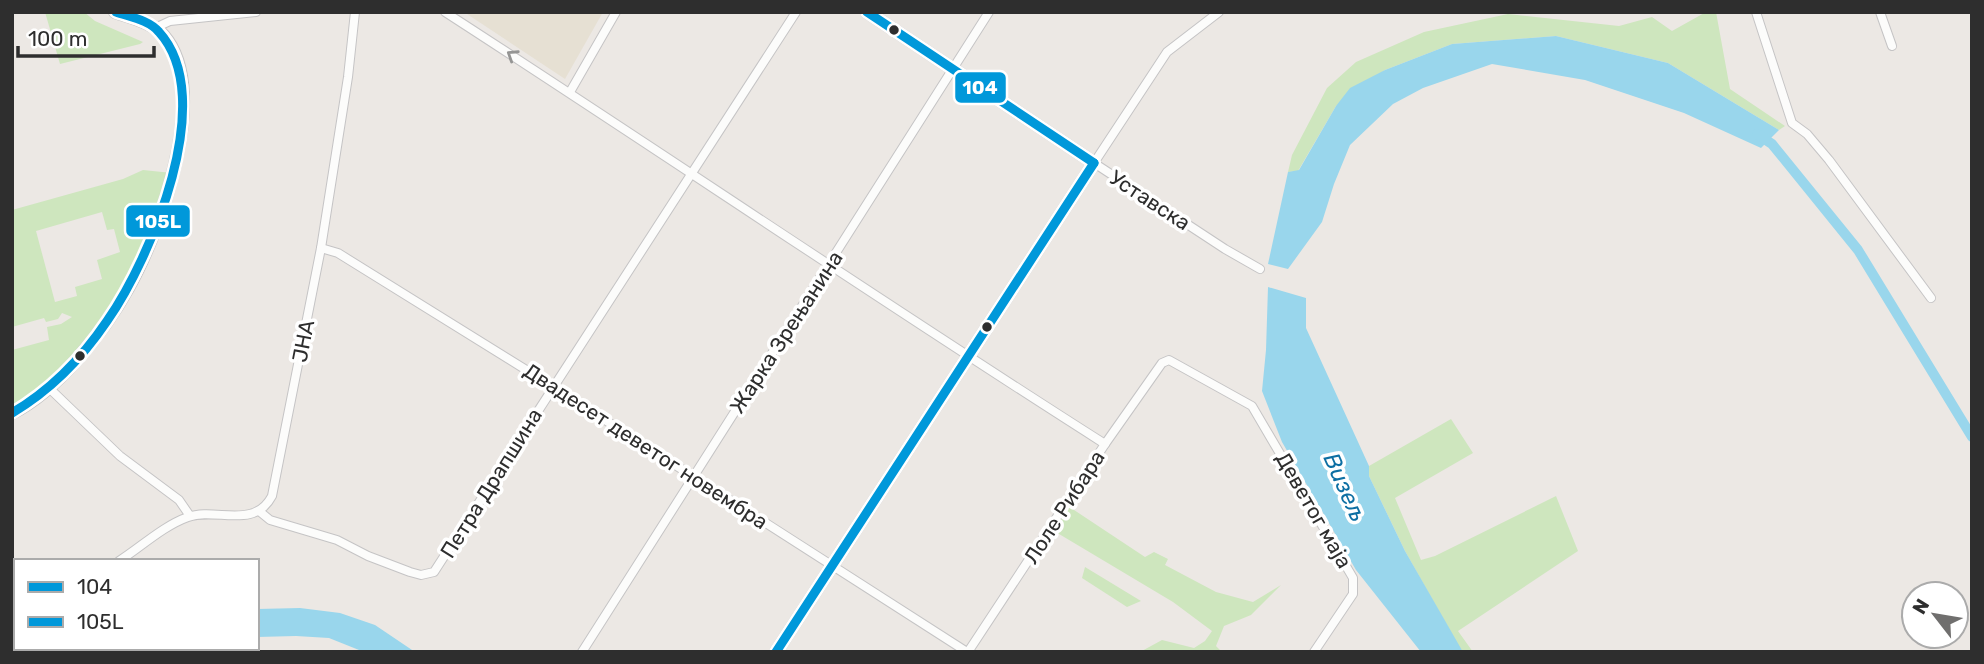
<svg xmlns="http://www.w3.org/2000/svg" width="1984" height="664" font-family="Rubik,sans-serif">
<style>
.education{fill:#e6e0d3}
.green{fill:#cee6be;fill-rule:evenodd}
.water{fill:#99d6ec}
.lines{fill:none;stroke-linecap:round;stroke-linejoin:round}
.canal{stroke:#99d6ec;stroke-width:10}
.street-casing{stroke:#c5c4c5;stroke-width:10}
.secondary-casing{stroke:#c5c4c5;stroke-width:14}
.street{stroke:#fcfcfb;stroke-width:8}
.secondary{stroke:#fcfcfb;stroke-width:12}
.bus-1-casing{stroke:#fff;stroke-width:14}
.bus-2-casing{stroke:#fff;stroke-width:14}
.bus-1{stroke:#0098da;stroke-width:9}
.bus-2{stroke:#0098da;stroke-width:9}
.oneway{stroke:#959594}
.bus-dot{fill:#2e2e2e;stroke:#fff;stroke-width:2.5}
.labels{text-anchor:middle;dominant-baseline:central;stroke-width:7;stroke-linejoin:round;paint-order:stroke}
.street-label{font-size:21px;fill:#2e2e2e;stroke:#fff}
.water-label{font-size:23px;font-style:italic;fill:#0d6fa3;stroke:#fff}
.line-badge{stroke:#fff;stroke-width:2.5}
.badge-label{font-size:19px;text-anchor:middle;font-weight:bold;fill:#fff}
</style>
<rect width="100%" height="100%" fill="#ece8e4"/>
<path class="education" d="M464,12H603L565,79Z"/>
<g class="green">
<path d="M45,12H84L95,21L143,42L140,44L60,64Z"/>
<path d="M1706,12H1716L1730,89L1785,126L1779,130L1668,63L1556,36L1452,44L1385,70L1336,106L1298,171L1288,172L1292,155L1327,88L1356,62L1424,32L1508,14L1619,26L1652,17L1672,31Z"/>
<path d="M143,170L172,173L148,247L92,340L12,413V350L49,340L47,327L61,324L72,317L62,313L58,319L46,322L44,318L12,327V276L14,271L12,264V210L123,179ZM102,212L107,230L114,229L120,252L97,260L102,279L75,287L77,296L55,302L36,231Z"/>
<path d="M1451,419L1473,453L1395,498L1421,560L1435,556L1556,496L1578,551L1458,631L1473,652H1463L1458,645L1405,551L1369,476V466Z"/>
<path d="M1065,504L1145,557L1154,552L1168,559L1165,565L1216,592L1253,602L1281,585L1251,615L1224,626L1216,646L1222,652H1140L1162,640L1194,648L1205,641L1212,631L1173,602L1049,528Z"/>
<path d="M1085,567L1141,601L1127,607L1082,578Z"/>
</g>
<g class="water">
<path d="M1556,36L1668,63L1779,130L1761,148L1684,113L1585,80L1492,64L1423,88L1393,104L1350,145L1334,184L1322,222L1288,269L1268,264L1288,172L1299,170L1336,106L1350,88L1385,70L1452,44Z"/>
<path d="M1268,287L1306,298V328L1369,466V476L1405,551L1463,652H1421L1356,570L1282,442L1262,391L1266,350Z"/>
<path d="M300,608L340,613L375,625L415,652H364L329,638L296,636L257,637V609Z"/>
<path d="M117,648H207L195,652H111Z"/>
</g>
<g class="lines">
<path class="canal" d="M1757,134L1772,144L1858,250L1972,437"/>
<defs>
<g id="street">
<path d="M445,12C666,155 883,303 1105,444"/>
<path d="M1219,12L1167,52L1094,163L1225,249L1260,269"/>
<path d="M1756,12L1792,123L1807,134L1829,160L1931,298"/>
<path d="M1880,12L1892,46"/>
<path d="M155,28L170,21L256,12"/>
<path d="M570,92L616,12"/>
<path d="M321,248L338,253L552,386L967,652"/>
<path d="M48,387L120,456L179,500L190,516"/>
<path d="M259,511L270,520L337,540L368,556L410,572L421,575L434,572L796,12"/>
<path d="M119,561C141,547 163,526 188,517C216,507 254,530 272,496L321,248L348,77L355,12"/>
<path d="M12,626L16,623"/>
<path d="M582,652L989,12"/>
<path d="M968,652L1105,444L1162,363L1169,360L1252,406L1353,578V594L1314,652"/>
</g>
<g id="secondary">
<path d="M12,413C57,391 104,331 128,288C160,232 215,83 159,31C148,21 128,17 115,12"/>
<path d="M776,652L1094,163L867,12"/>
</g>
</defs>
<use href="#street" class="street-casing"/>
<use href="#secondary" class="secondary-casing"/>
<use href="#street" class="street"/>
<use href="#secondary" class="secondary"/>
<defs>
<g id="bus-1">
<path d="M867,12L1094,163"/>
<path d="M776,652L1094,163"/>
</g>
<path id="bus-2" d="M12,413C51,390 82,358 107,321C151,258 219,98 159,32C149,20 130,17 116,12"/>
</defs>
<use href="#bus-1" class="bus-1-casing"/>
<use href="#bus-2" class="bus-2-casing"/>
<use href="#bus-1" class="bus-1"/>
<use href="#bus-2" class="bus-2"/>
</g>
<defs><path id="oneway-chevron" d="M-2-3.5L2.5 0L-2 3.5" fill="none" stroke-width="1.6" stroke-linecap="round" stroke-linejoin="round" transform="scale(1.75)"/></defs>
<use class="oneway" href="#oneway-chevron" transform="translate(512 55) rotate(-147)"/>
<g class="bus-dot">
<circle cx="894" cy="30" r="6"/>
<circle cx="987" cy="327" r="6"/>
<circle cx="80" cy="356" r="6"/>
</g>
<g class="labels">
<g class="street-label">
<text transform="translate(1150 200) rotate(33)">Уставска</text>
<text transform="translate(786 332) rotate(-57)">Жарка Зрењанина</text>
<text transform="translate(303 341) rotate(-79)">ЈНА</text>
<text transform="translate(646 446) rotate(33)">Двадесет деветог новембра</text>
<text transform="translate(491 483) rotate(-58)">Петра Драпшина</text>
<text transform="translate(1064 507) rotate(-57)">Лоле Рибара</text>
<text transform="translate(1314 510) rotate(60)">Деветог маја</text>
</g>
<g class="water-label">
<text transform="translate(1345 487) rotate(66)">Визељ</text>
</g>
</g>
<g class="line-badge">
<rect x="954" y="71" width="53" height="33" rx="7" fill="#0098da"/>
<rect x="125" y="204" width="66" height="34" rx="7" fill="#0098da"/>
</g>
<g class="badge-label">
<text x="980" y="94">104</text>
<text x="158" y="228">105L</text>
</g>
<rect width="1984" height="664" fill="none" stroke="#2e2e2e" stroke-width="28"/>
<rect x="14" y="559" width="245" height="91" fill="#ffffff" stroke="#ababab" stroke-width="2"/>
<rect x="28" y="582" width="35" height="10" fill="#0098da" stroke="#ababab" stroke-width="2"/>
<text x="77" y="594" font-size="21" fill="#2e2e2e">104</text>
<rect x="28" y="617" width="35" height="10" fill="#0098da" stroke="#ababab" stroke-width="2"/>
<text x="77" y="629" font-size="21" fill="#2e2e2e">105L</text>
<g transform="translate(1935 615) rotate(301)"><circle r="33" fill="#ffffff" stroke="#ababab" stroke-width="2"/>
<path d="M0-5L12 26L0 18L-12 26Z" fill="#706f6e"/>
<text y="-10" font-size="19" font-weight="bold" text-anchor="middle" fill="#2e2e2e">N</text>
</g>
<path d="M18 46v10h136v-10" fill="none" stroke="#2e2e2e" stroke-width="3.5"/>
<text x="28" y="46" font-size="21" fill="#2e2e2e" stroke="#ffffff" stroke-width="5" paint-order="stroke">100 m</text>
</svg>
